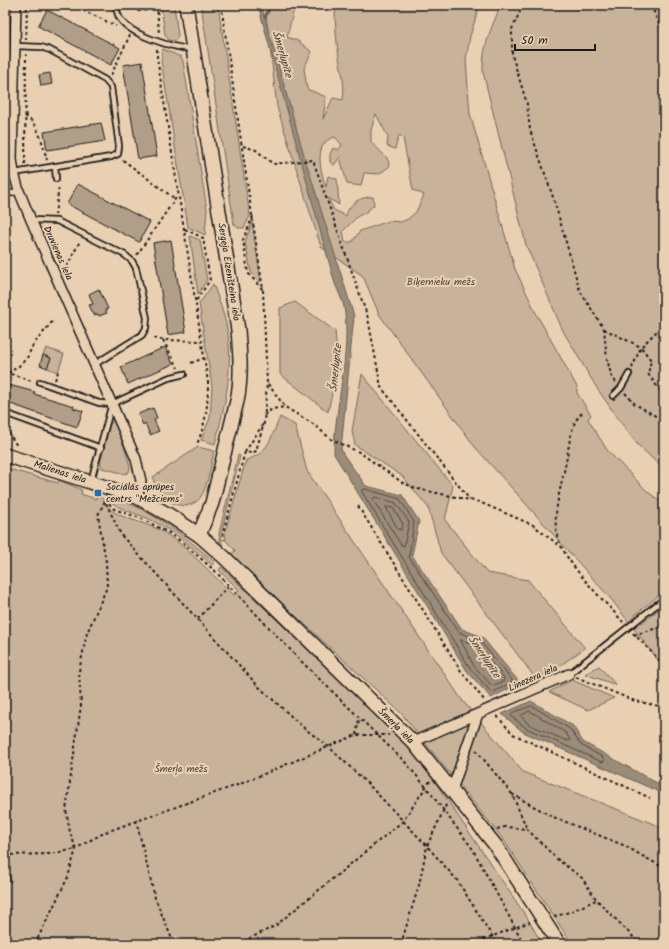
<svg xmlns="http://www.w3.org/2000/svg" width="669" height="949" font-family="Kalam,sans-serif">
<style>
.green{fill:#c8b29a;stroke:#72675b;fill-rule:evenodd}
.water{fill:#9b8b79;stroke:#685f54}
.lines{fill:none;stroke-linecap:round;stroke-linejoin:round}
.shore{stroke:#4f4841;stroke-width:1}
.stream{stroke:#685f54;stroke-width:3}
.building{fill:#b19e89;stroke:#1c1c1c}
.lane-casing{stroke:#1c1c1c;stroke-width:8}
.street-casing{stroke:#1c1c1c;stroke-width:12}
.secondary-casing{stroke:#1c1c1c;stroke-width:16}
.path{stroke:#1c1c1c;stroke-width:2;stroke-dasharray:3 3;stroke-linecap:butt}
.lane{stroke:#ead0b2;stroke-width:4.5}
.street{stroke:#ead0b2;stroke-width:9}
.secondary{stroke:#ead0b2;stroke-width:13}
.poi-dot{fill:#1f6fb2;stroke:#ead0b2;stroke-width:1.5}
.labels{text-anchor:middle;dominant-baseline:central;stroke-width:4;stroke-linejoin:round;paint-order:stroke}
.street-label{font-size:10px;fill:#1c1c1c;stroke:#ead0b2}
.park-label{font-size:10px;fill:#47423c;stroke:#ead0b2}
.poi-label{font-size:10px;fill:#1c1c1c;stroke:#ead0b2;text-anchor:start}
.water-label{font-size:11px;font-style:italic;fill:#48433d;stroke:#ead0b2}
</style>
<rect width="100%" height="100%" fill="#ead0b2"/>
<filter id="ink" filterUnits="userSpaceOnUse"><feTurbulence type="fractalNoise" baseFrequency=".025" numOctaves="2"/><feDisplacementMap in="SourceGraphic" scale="8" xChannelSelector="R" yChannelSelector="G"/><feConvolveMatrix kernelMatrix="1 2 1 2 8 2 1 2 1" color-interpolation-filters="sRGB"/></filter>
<g filter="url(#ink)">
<g class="green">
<path d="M161,5H174L178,36L176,40L170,41L165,35Z"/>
<path d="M201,5H218L250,216L244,228H238L234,224Z"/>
<path d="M265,5H295L287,37L298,41L312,52L304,68L307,89L326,97L323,119L333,98L343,100C345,82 342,75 339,57C336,40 335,23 335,5H480L470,36L466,60L470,114L515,269L537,315L577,387V393L591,415L588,419L607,450L648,492L664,504V591L635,615L642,623L664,605V668L611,599L475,447L379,314L363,276L321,247L277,107ZM376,114L388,137L387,146L395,149L399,135L403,138L413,190L424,195L416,212L408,219L401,222L389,221L360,231L352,242H345L343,231L358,216L365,213L374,205L373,197C361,196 348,204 346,216L334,210L328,198L339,205L337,179L328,176L326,187C321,172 312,142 335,137L342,145L338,150L333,148L330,154V162L334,165L340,157L347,184L361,186L364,173L379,174L390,166L387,158L371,142V130Z"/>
<path d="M501,5H664V468L655,461L637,444L622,424L598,390L563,331L526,245L483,72C482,46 491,29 501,5Z"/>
<path d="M5,7H9L8,35H5Z"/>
<path d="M5,44H8L7,86H5Z"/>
<path d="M163,49L181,57L183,61L207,210L205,235L188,227L161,60Z"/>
<path d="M5,93H8L6,142H5Z"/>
<path d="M252,222L261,281L259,282L251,272L245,242Z"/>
<path d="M190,236L200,240L207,280L198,294Z"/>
<path d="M213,284C218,298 224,313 227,328C234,367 225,406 215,444L201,440L210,418L212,386L199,304Z"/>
<path d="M295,302L335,331L338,365L328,412L280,374V308Z"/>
<path d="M46,348L64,354L58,372L47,368L51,358L43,355Z"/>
<path d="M362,374L453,486L445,520L487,573L528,580L585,648L558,667L536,679L441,553L428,507L402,476L355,445L352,431Z"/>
<path d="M280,417L295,425L307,471L462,700L523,772L664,828V944H572L503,839L401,713L231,556L235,550L226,541L225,532L246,460C269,453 271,437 280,417Z"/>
<path d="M114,421L117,423L130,466L129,472L125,474L102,468L100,464L110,423Z"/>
<path d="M198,447L214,451C211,463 207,494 197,501C180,515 155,495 153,477Z"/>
<path d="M238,455L240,456L221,534L222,545L226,549L225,551L220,546L219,533Z"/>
<path d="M5,468L58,483L59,480L82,490L81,494L96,499L97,495C104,497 107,508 114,512C130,521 149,523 165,533C191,550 211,574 234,595L239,590L219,570L221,567L412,748L528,919L542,944H5Z"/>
<path d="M107,495C149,508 182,534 215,562L212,565C194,549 175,532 153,521C137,512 119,512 106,497Z"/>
<path d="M599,666L616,685L585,674Z"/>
<path d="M572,680L614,698L588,710L549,692Z"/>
</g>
<g class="water">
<path d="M258,5H261L265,19L304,155L354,316L341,449L343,454L366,486L402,495L419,521L412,555L462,629L482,637L520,683L491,698L467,671L334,454C334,408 352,352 344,307C342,299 338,291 335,284Z"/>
<path d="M531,701L573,726L583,742L664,787V794L523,732L502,714Z"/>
</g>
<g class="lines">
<g class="shore">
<path d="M365,489L400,499L414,522L409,557L459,632L480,641L512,680V682L492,693L470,668L362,492V490Z"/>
<path d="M375,497L396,503L409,522L404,546L401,545L373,500Z"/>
<path d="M386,507L393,508L403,524L401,530L398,529Z"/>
<path d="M461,640L477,645L504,678V681L492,686L474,666Z"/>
<path d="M532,706L570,729L581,745L604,758V761L602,762L526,728L511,716L512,713Z"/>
<path d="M530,711L566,733L570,740L567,741L528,724L521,716Z"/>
</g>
<g class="stream">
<path d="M265,17L271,5"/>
<path d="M5,861L10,881"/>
</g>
</g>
<g class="building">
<path d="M47,10L120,48L111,65L38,26Z"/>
<path d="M142,62L157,156L138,159L123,65Z"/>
<path d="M50,73L52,84L41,86L39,75Z"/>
<path d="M101,123L105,141L47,150L44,132Z"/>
<path d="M78,184L150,222L139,242L67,204Z"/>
<path d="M171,240L186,332L168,335L153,243Z"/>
<path d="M99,289L108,309L105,310L107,313L99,316L98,314L94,315L89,305L93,304L89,294Z"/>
<path d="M165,347L173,364L128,384L121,367Z"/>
<path d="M43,355L51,358L47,368L40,365Z"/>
<path d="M5,384L35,392L34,394L74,406L73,408L83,411L77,427L5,402Z"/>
<path d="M153,408L157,418L154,420L159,431L150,435L145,423L143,425L138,414Z"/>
</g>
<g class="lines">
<defs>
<g id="lane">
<path d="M116,8C117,11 118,15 119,17C128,35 174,48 192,49"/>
<path d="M55,166L56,179"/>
<path d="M14,173L111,157L118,154L119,146L111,87L105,80L50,50L41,47L15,46"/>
<path d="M5,195L19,191"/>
<path d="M31,220L57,221L125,255L132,261L136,268L147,318L146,328L142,335L95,364"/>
<path d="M40,382L99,403L112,404L168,378L184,374"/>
<path d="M613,396L621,388L629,374"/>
<path d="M5,413L101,448"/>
<path d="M91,481L111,407"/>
<path d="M569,674L664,599"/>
</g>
<g id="street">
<path d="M16,5L12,159L14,173L19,191L31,220L136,459L141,481L137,497"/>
<path d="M413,742L569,674"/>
<path d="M452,790L478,714"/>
</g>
<g id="secondary">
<path d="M186,5L238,330C240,354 242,377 237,401L212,503L199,535"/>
<path d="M5,455L137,497L169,515L199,535L224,557L413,742L496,846L559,944"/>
</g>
</defs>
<use href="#lane" class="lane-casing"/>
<use href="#street" class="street-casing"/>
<use href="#secondary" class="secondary-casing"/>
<g class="path">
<path d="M72,5L116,26"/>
<path d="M137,5L138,11L157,9"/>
<path d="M157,5L159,34"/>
<path d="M221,5L263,290L267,383L264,423L256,451L252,453L245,452L223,533L224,540"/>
<path d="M523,5L512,29V55L527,104L530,130L554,200L580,291L604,329L607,359L612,378L616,382"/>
<path d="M651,5L664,35"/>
<path d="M83,11V5"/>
<path d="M26,40L27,5"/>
<path d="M157,49V57L208,382C208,405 206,423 197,444"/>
<path d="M111,75L130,35"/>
<path d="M25,116C39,123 43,146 47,160"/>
<path d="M243,146L256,150L273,164L313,160L368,318L381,387L470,500"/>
<path d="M123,160L175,199"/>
<path d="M25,164L26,54"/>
<path d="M55,215L59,186"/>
<path d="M253,216L243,240L248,273L263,290"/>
<path d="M185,229L203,238L210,280L196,301"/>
<path d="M137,255L175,199L179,198"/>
<path d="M64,272L80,241"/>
<path d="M604,329L641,347L651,360L648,374L664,396"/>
<path d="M154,338L163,340L202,341"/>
<path d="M163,340L178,368"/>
<path d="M191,363L204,358"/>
<path d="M632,368L641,347L664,324"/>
<path d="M5,372L32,381"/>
<path d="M8,373L18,367L27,358L33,345L52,322"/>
<path d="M55,380L58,372"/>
<path d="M268,384L285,407"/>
<path d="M625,393L635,404L664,421"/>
<path d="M582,413C570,423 569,448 566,462C562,484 554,507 556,529C558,558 604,600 623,622"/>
<path d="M264,415L272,409L285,407L313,424L331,439L359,452L403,483L418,489L479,502L533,525L560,546"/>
<path d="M5,427L17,446"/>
<path d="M245,452L263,424"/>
<path d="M105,499L114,509L140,518L169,533L184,544L214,570L302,662L405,762L426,787L472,848L524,944"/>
<path d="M106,503L121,535L259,687L304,728L329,747L366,782L427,846L457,880L497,944"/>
<path d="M358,506L461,671L484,700"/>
<path d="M198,619L228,586"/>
<path d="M633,633L664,665"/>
<path d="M634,635L664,626"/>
<path d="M576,677L635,701L664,707"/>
<path d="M497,716L513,734L650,798"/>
<path d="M356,735L359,719"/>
<path d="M476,750L512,794L527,829"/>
<path d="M512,794L551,816L623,845L664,868"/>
<path d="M136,820L155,898L174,944"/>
<path d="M497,829L505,827L527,829L557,859L582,878L596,899L640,944"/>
<path d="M5,855L50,854L76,849L70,832L66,810L81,705L79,671L87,633L107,587L106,562L98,515L105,501"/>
<path d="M554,917L572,911L596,900"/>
<path d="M35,944L68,877L76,849L85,843L106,832L240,784L356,735H389"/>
<path d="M238,944L275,926L403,821L430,781"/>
<path d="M401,944L419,885L427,846L447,803"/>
<path d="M472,944L530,922"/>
</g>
<use href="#lane" class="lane"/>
<use href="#street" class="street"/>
<use href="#secondary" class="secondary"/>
</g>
</g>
<rect class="poi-dot" x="94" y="489" width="8" height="8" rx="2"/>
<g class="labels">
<g class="street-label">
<text transform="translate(58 253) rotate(66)">Druvienas iela</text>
<text transform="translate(229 272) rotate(81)">Sergeja Eizenšteina iela</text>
<text transform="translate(60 472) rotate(18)">Malienas iela</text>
<text transform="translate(533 678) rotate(-24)">Linezera iela</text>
<text transform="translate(396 726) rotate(45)">Šmerļa iela</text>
</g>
<g class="park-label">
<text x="441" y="282">Biķernieku mežs</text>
<text x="181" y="769">Šmerļa mežs</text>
</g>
<g class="poi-label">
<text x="106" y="487">Sociālās aprūpes<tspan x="106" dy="12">centrs "Mežciems"</tspan></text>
</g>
<g class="water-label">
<text transform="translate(282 54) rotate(74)">Šmerļupīte</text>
<text transform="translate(336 368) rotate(-84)">Šmerļupīte</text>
<text transform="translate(484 657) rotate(56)">Šmerļupīte</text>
</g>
</g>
<rect width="669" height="949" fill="none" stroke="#ead0b2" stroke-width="20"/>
<rect x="10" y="10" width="649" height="929" fill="none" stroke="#1c1c1c" stroke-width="1.5" filter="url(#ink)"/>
<path d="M515 44v6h80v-6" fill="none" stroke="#1c1c1c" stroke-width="2"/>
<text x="521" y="44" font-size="12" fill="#1c1c1c" stroke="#ead0b2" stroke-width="3" paint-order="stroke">50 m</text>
</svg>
